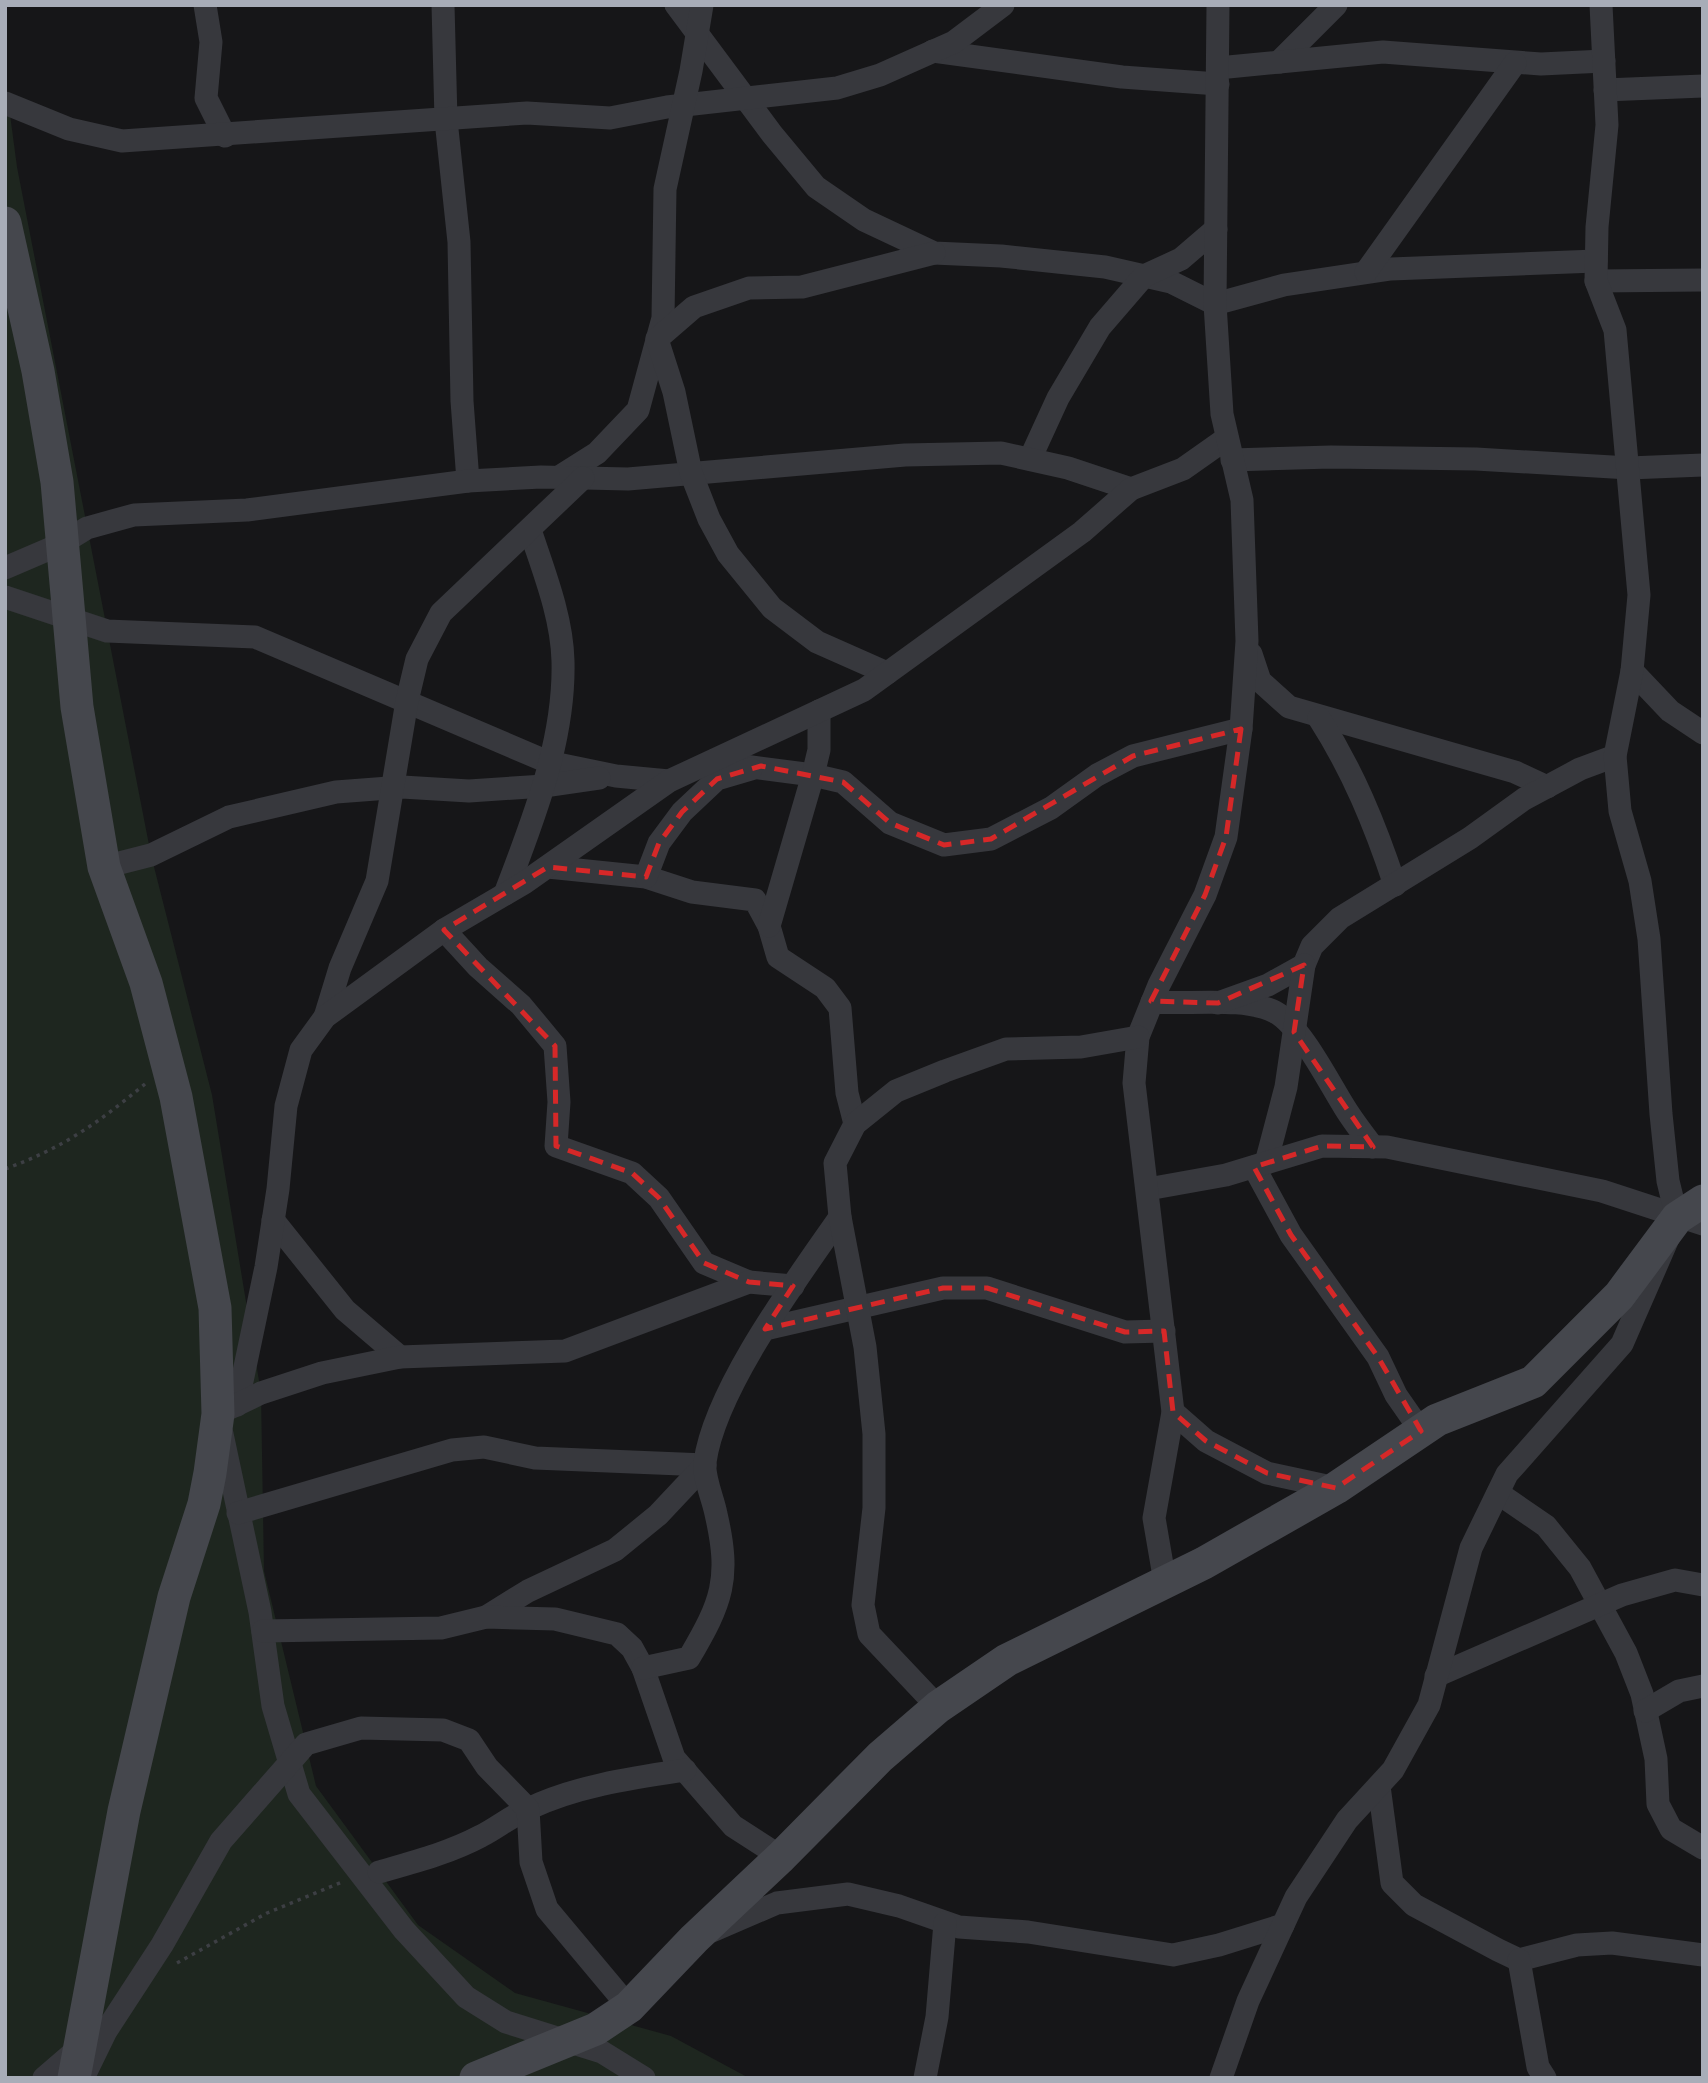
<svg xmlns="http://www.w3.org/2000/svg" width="1708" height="2083" font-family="Barlow,sans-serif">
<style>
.green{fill:#1e261f}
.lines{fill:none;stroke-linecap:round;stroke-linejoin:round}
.path{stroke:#3d3f44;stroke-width:3.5;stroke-dasharray:3.5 5;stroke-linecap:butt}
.street{stroke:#37383d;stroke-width:23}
.secondary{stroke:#45474d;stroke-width:33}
.marked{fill:none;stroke:#d62828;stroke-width:5;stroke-dasharray:14 9;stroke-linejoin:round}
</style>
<rect width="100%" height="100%" fill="#161618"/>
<path class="green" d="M5,77L17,167L151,855L212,1095L261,1393L264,1571L316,1786L418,1925L515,1993L671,2036L749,2078H5Z"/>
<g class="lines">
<g class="path">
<path d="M5,1169C63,1148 98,1123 145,1084"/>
<path d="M177,1963L267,1913L342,1882"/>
</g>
<g class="street">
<path d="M205,5L211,42L206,98L225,136"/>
<path d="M443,5L446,120L459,242L462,401L468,481"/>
<path d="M676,5L772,134L816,187L864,220L934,253L1001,256L1105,267L1171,282L1215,304L1284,285L1391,269L1596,261"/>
<path d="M933,51L1122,77L1218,84"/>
<path d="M1279,62L1336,5"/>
<path d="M1218,68L1383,52L1541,64L1604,61"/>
<path d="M1605,90L1703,86"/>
<path d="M5,103L69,129L122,141L527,113L610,118L667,107L837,88L880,75L954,42L1003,5"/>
<path d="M1366,272L1515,63"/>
<path d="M1596,281L1703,280"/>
<path d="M1030,459L1058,398L1100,327L1144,276L1181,259L1216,229"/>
<path d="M1232,460L1331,457L1476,459L1629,468L1703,465"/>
<path d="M559,477L597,453L638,410L663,318L665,189L691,71L702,5"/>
<path d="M5,568L61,544L87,528L134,515L247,510L468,481L541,477L628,479L905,455L1001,453L1068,468L1131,489"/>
<path d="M5,597L107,631L255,637L548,762L616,776L669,781"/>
<path d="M1251,654L1260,681L1289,707L1515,772L1547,787"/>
<path d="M1632,671L1670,711L1703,733"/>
<path d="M887,673L817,642L772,608L728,554L709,519L691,473L674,392L657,339L694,307L749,288L802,287L934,253"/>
<path d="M1319,718C1353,771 1375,825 1395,885"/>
<path d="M714,762L813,775L843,782L890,823L944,845L991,839L1051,808L1097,775L1133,756L1241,729"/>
<path d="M104,867L151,855L229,817L336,792L402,787L469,791L544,786L599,778"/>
<path d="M548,867L646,877L692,892L755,900L769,926L778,957L825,988L840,1008L847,1093L855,1124"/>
<path d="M646,877L659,843L682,812L717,779L751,769"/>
<path d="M505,894C533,820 565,741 563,661C562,617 544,572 530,530"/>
<path d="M769,926L813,775L819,750V711"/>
<path d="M444,930L478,967L521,1005L555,1046L559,1102L556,1146L632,1173L659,1198L704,1263L749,1282"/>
<path d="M1152,1002C1187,1005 1244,996 1275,1012C1301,1026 1329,1083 1345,1108C1353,1121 1363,1134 1373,1147"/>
<path d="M1218,1003L1268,985L1304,965L1312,946L1340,918L1470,838L1524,799L1580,769L1615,756"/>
<path d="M325,1017L340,968L377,881L407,701L417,659L441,613L583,478"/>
<path d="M1266,1163L1286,1087L1304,965"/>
<path d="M1254,1167L1291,1235L1378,1357L1396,1395L1421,1431"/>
<path d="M1148,1189L1226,1175L1322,1146L1387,1147L1602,1191L1703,1224"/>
<path d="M273,1220L345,1310L400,1357"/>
<path d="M765,1329L943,1288H987L1125,1332L1164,1331"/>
<path d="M237,1405L266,1267L278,1189L286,1106L301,1050L325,1017L444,930L524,883L669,781L864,690L1082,532L1131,489L1183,469L1227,438"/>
<path d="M230,1408L261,1393L322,1373L400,1357L565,1351L749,1282L793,1286"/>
<path d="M1173,1412L1206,1441L1267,1473L1336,1488"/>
<path d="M222,1434L260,1612L273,1706L299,1794L404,1930L466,1997L506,2022L602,2052L644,2078"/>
<path d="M1498,1493L1546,1526L1580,1568L1626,1653L1642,1694L1656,1759L1658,1804L1671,1829L1703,1848"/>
<path d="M238,1513L452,1450L484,1447L535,1458L705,1465"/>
<path d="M1165,1582L1154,1518L1173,1412L1134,1083L1138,1037L1159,985L1205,895L1226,837L1241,729L1247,641L1242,500L1222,414L1215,304L1218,5"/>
<path d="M486,1617L528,1591L615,1550L658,1515L705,1465"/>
<path d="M263,1631L441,1628L486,1617L555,1619L617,1634L632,1648L643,1668L674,1758L733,1826L781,1857"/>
<path d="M643,1668L689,1658C722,1602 731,1579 716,1514C713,1498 703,1477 705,1462C715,1389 797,1279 840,1217"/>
<path d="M1436,1676L1622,1595L1675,1580L1703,1585"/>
<path d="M938,1707L869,1634L863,1605L874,1508V1434L865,1347L840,1217L835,1163L855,1124L896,1091L945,1071L1006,1049L1081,1047L1138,1037"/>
<path d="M1645,1711L1679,1691L1703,1686"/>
<path d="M1379,1786L1392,1883L1414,1905L1498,1950L1519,1960L1577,1945L1612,1943L1703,1955"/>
<path d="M379,1872C414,1862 449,1853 481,1836C497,1828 511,1816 528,1809C576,1786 632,1778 685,1770"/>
<path d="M712,1931L777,1903L848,1894L899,1906L959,1927L1028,1932L1173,1955L1219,1945L1283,1925"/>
<path d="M1519,1960L1538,2067L1545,2078"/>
<path d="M44,2078L80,2047"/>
<path d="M83,2078L106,2031L162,1945L221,1841L306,1744L361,1728L443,1730L469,1740L487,1767L528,1809L531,1862L547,1909L629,2007"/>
<path d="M925,2078L937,2017L945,1923"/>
<path d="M1221,2078L1248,2001L1296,1897L1347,1820L1393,1770L1429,1705L1471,1548L1507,1474L1622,1344L1677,1218L1668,1181L1661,1114L1649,939L1640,881L1620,811L1615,756L1632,671L1639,595L1615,330L1596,281L1597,227L1607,125L1601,5"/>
</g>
<g class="secondary">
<path d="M5,223L38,371L57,482L77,707L104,867L146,983L176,1097L215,1308L218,1414L210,1473L204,1504L174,1597L124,1811L74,2078"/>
<path d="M476,2078L596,2029L629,2007L694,1939L781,1857L880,1757L938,1707L1007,1660L1204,1563L1336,1488L1437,1420L1533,1382L1619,1296L1677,1218L1703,1201"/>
</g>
</g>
<path class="marked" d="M1241,729L1226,837L1205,895L1151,1001L1218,1003L1304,965L1294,1032L1373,1147L1322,1146L1254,1167L1291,1235L1378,1357L1421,1431L1336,1488L1267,1473L1206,1441L1173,1412L1164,1331L1125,1332L987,1288H943L765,1329L793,1286L749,1282L704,1263L659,1198L632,1173L556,1146L555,1046L444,930L548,867L646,877L659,843L682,812L717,779L761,766L843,782L890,823L944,845L991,839L1133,756Z"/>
<rect width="1708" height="2083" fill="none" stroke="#a8adb8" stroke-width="14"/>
</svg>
